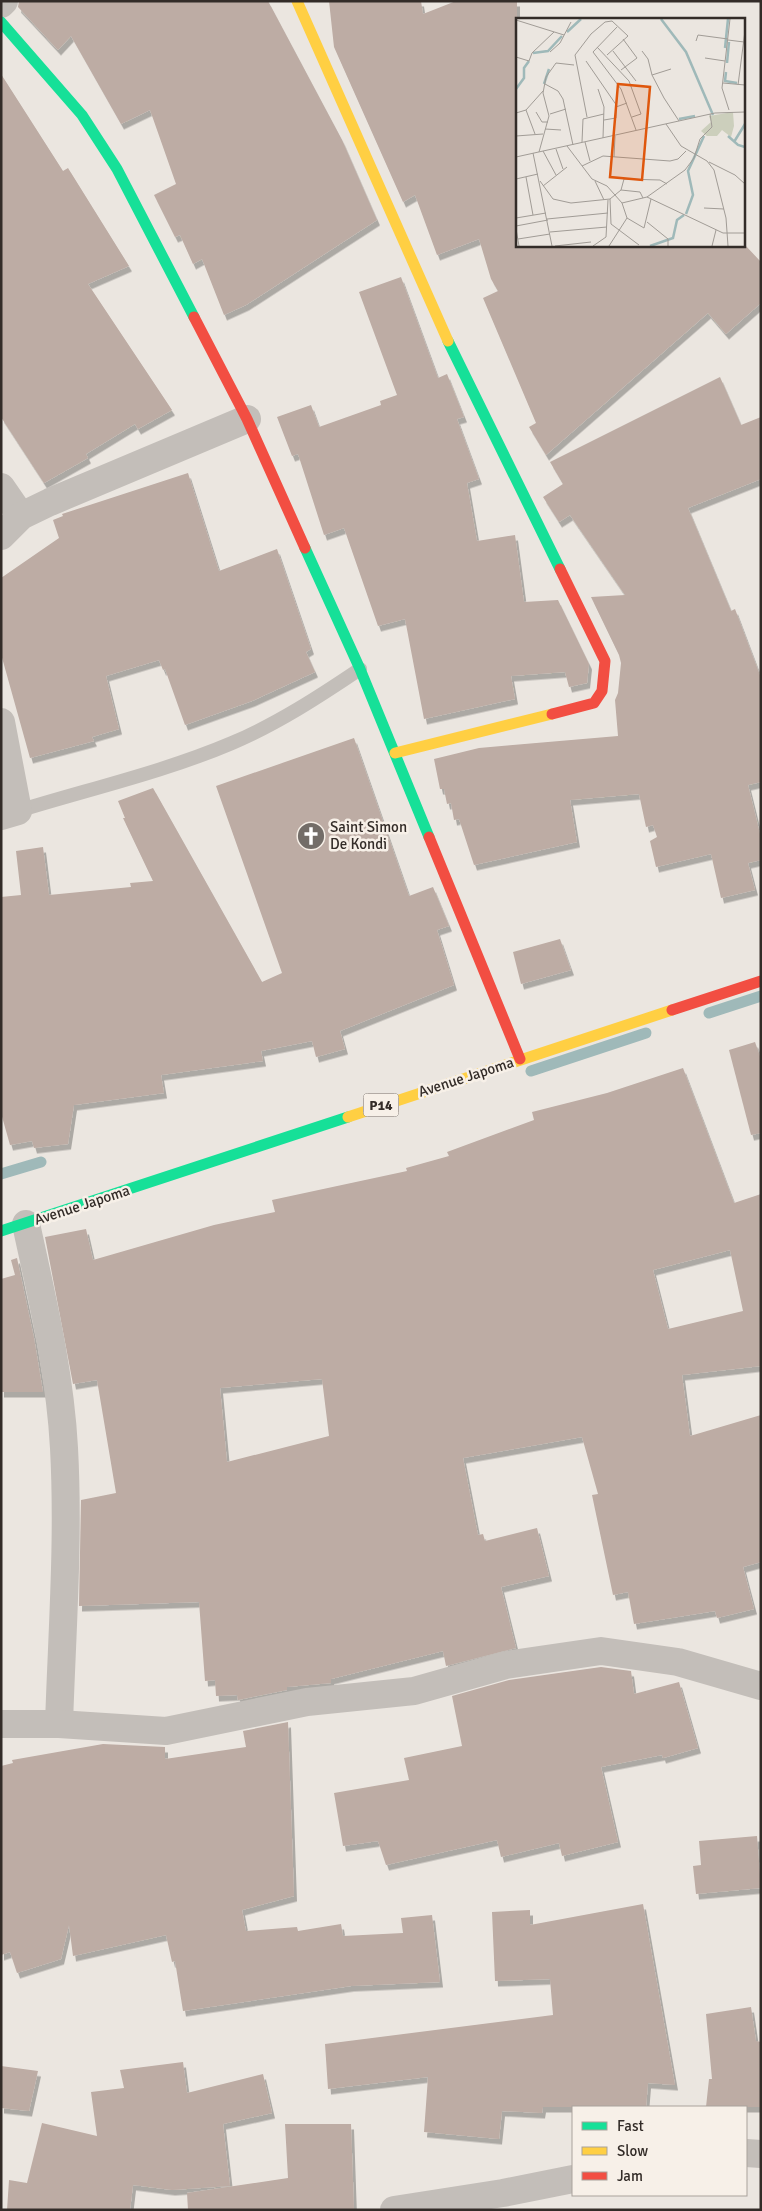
<svg xmlns="http://www.w3.org/2000/svg" width="762" height="2211" font-family="Signika,sans-serif">
<style>
.lines{fill:none;stroke-linecap:round;stroke-linejoin:round}
.stream{stroke:#9fb9b9;stroke-width:11}
.building{fill:#bdaca4;fill-rule:evenodd;filter:url(#shadow)}
.lane{stroke:#c3beb9;stroke-width:14}
.street{stroke:#c3beb9;stroke-width:28}
.fast{stroke:#16e098;stroke-width:11}
.slow{stroke:#ffcf43;stroke-width:11}
.jam{stroke:#f24e42;stroke-width:11}
.labels{text-anchor:middle;dominant-baseline:central;stroke-width:5;stroke-linejoin:round;paint-order:stroke}
.shield{fill:#f7f0e8;stroke:#6e6762;stroke-width:1}
.shield-label{font-size:14px;font-weight:bold;fill:#332c28}
.poi-label{font-size:15px;fill:#332c28;stroke:#f7f0e8;text-anchor:start}
.street-label{font-size:15px;fill:#332c28;stroke:#f7f0e8}
.inset-river{fill:none;stroke:#9fb9b9;stroke-width:2.5}
.inset-road{fill:none;stroke:#a19c96;stroke-width:1}
.view{fill:#df570d;fill-opacity:0.15;stroke:#df570d;stroke-width:2.5}
.inset-edge{fill:none;stroke:#332c28;stroke-width:2.5}
</style>
<defs>
<filter id="shadow"><feDropShadow dx="3" dy="5.5" stdDeviation="0" flood-color="#0004"/></filter>
</defs>
<rect width="100%" height="100%" fill="#ebe6e0"/>
<g class="lines">
<g class="stream">
<path d="M709,1013L761,996"/>
<path d="M531,1071L646,1033"/>
<path d="M1,1174L41,1162"/>
</g>
</g>
<g class="building">
<path d="M19,1H268L342,140L377,220L246,305L224,315L202,259L193,264L180,235L175,237L154,195L176,184L150,110L121,124L71,36L58,50L18,7Z"/>
<path d="M329,1H421L423,14L456,1H517V245H745L761,262V303L726,334L708,313L546,455L529,427L536,423L483,298L498,291L491,279L479,239L437,255L415,195L403,202L334,47Z"/>
<path d="M1,74L63,171L68,168L129,266L88,284L172,410L138,429L135,424L86,454L88,458L44,483L1,417Z"/>
<path d="M401,277L438,378L447,374L464,417L457,419L479,479L467,483L477,541L515,535L524,602L558,600L589,664L587,683L569,687L565,672L511,676L515,699L424,719L405,619L378,626L344,528L324,535L298,454L292,456L277,417L311,405L319,427L381,405L380,401L397,395L359,292Z"/>
<path d="M720,377L741,425L761,417V479L688,508L731,611L735,609L761,678V782L748,785L761,838V860L748,863L755,890L721,898L711,854L656,867L650,841L657,837L653,825L646,827L639,794L570,800L577,842L474,865L459,819L454,820L451,803L447,804L444,789H440L434,759L479,748L618,736L615,700L618,693L621,663L619,655L591,597L625,595L570,515L559,522L543,497L563,484L550,462Z"/>
<path d="M188,473L219,571L277,549L311,649L306,652L315,672L252,701L185,725L165,669L163,670L159,660L106,676L119,729L92,737L94,741L30,758L1,654V578L59,538L53,520L63,516L62,514Z"/>
<path d="M354,738L409,896L433,887L449,926L437,930L454,985L340,1031L345,1049L316,1057L312,1041L261,1051L263,1061L161,1075L164,1093L74,1105L68,1144L34,1148L32,1141L10,1145L1,1113V897L21,895L16,851L43,847L49,895L131,887L130,883L153,881L123,818H125L118,801L153,788L262,982L282,973L216,786Z"/>
<path d="M560,939L571,970L521,984L513,952Z"/>
<path d="M755,1042L761,1059V1133L751,1135L729,1050Z"/>
<path d="M683,1068L734,1203L761,1194V1366L682,1375L690,1436L761,1415V1562L743,1567L754,1609L717,1618L715,1611L634,1624L628,1592L613,1595L592,1495L598,1494L582,1437L463,1458L478,1535L483,1534L485,1541L537,1528L549,1576L501,1587L516,1648L446,1666L443,1651L331,1679V1683L287,1687V1690L238,1700L237,1695L216,1696L215,1680L205,1681L199,1602L79,1606L81,1500L116,1493L97,1380L73,1384L45,1237L86,1229L93,1260L214,1225L275,1212L272,1200L407,1171L406,1168L449,1156L447,1152L534,1120L532,1112L607,1093ZM730,1250L743,1311L668,1329L653,1270ZM322,1379L329,1436L227,1462L220,1388Z"/>
<path d="M17,1258L34,1338L43,1392H1V1279L15,1275L11,1260Z"/>
<path d="M601,1667L631,1671L634,1694L679,1682L698,1748L663,1758L662,1755L601,1767L618,1842L562,1856L559,1843L501,1857L497,1840L386,1865L378,1841L343,1846L334,1793L409,1780L404,1758L462,1746L452,1696L509,1680Z"/>
<path d="M288,1722L294,1896L242,1910L246,1931L297,1927L298,1931L341,1924L343,1936L403,1933L401,1918L432,1915L440,1982L351,1986L183,2011L175,1961L172,1962L166,1935L73,1956L69,1925L61,1959L17,1973L10,1952L1,1955V1766L13,1763L12,1760L103,1744L165,1747V1759L246,1747L243,1731Z"/>
<path d="M757,1836L761,1888L696,1894L693,1866L701,1865L699,1841Z"/>
<path d="M643,1904L675,2085L648,2083L646,2107H543L542,2113L502,2111L499,2139L424,2132L428,2077L328,2089L325,2044L553,2015L550,1979L495,1981L492,1912L530,1910V1925Z"/>
<path d="M751,2007L756,2041L761,2042V2107H706L709,2079H712L706,2014Z"/>
<path d="M183,2062L187,2093L263,2074L272,2113L223,2124L230,2186L172,2190L133,2185L130,2210H7L9,2180L27,2183L42,2123L97,2136L91,2092L124,2088L120,2070Z"/>
<path d="M1,2066L38,2071L29,2111L1,2108Z"/>
<path d="M285,2124H351L354,2210H188L187,2193L288,2178Z"/>
</g>
<g class="lines">
<path class="lane" d="M18,811C89,789 164,772 232,743C277,724 320,696 360,669"/>
<g class="street">
<path d="M1,4L4,1"/>
<path d="M1,487L21,516"/>
<path d="M1,536L21,516L50,502L247,419"/>
<path d="M1,722L18,811L1,816"/>
<path d="M26,1224C42,1298 60,1372 64,1448C69,1540 62,1632 59,1724"/>
<path d="M1,1724H59L166,1731L307,1702L414,1691L506,1665L601,1651L678,1662L761,1686"/>
<path d="M746,2153L761,2154"/>
<path d="M394,2210L503,2193L573,2179"/>
</g>
<g class="fast">
<path d="M1,22L82,115L117,169L194,317"/>
<path d="M448,341L560,569"/>
<path d="M305,548L360,669L429,837"/>
<path d="M1,1231L348,1117"/>
</g>
<g class="slow">
<path d="M297,1L448,341"/>
<path d="M395,753L552,714"/>
<path d="M348,1117L672,1010"/>
</g>
<g class="jam">
<path d="M194,317L247,419L305,548"/>
<path d="M552,714L594,703L602,691L605,661L560,569"/>
<path d="M429,837L520,1059"/>
<path d="M672,1010L761,981"/>
</g>
</g>
<defs>
<symbol id="church-disc" viewBox="-11 -11 22 22"><circle r="9.5" fill="#736d68" stroke="#f7f0e8"/><path d="M-1.2-6h2.4v3.5h3.3v2.4h-3.3V6h-2.4V-.1h-3.3v-2.4h3.3Z" fill="#fff"/></symbol>
</defs>
<g fill-rule="evenodd">
<use href="#church-disc" x="295" y="820" width="32" height="32"/>
</g>
<g class="labels">
<rect class="shield" x="363.5" y="1093.5" width="35" height="23" rx="4"/>
<g class="shield-label">
<text x="381" y="1105">P14</text>
</g>
<g class="poi-label">
<text x="330" y="827">Saint Simon<tspan x="330" dy="17">De Kondi</tspan></text>
</g>
<g class="street-label">
<text transform="translate(466 1077) rotate(-18)">Avenue Japoma</text>
<text transform="translate(82 1205) rotate(-18)">Avenue Japoma</text>
</g>
</g>
<g transform="translate(516 18)">
<rect width="229" height="229" fill="#ebe6e0"/>
<path d="M217,94L218,108L215,119L206,112L201,118H191L185,113L195,104L193,98Z" fill="#cccfbc"/>
<path class="inset-river" d="M145,1L170,34L197,97M51,14L65,1M209,30L212,1M17,35L32,33L46,18M211,45L213,24M210,54L209,63L221,65M28,66L33,51M0,71L8,60V50L13,43M163,101L179,98M212,118L222,127L229,129M218,124L229,106M170,196L177,177L172,153L188,118M134,228L157,220L161,202L168,197"/>
<path class="inset-road" d="M0,2L48,17M101,9L77,34L105,71L120,112M212,22L228,24M180,23L182,17L212,21M81,29L113,63L125,96L116,99M97,33L120,63M126,33L132,41L136,57L148,80L163,103M34,34L44,25L55,4M0,39L13,43L16,35L38,14M189,40L209,43M70,43L101,88M105,52L121,40L107,21M136,57L155,51M207,65L229,67M29,66L42,73L47,81L57,127M222,67L229,13M82,71L88,89L87,120M10,92L19,116M213,92L206,70L214,1M20,94L26,104H32M0,95L10,92L27,73M34,96L50,91M71,99L59,37L75,16L89,4L96,3L112,18L91,37M88,102L100,100V89L111,85M150,106L165,128L191,143L198,152L210,200L212,228M29,111L45,112M0,118L27,116M66,124L67,101L88,96M69,124L74,143M51,128L76,161L91,168L106,185L131,179L169,152L178,140L184,121L196,109L194,96M40,131L47,151M27,133L40,157M23,134L33,98L27,75L30,59L40,45L58,47M17,135L36,228M0,139L199,95L229,94M98,139L99,118M193,144L219,157L229,166M66,148L87,138L154,143L162,141L170,133M10,159L17,197M0,161L22,156M24,163L37,181L55,185L94,181L105,172L108,161L144,162L151,166M79,163L88,182M27,168L51,149M105,172L124,174L127,180M131,179L207,215H229M94,181L95,206L123,227M188,190L208,191M0,200L30,195M111,200L128,210L135,181M31,201L92,195M131,204L152,221V228M0,208L32,202M0,211L3,228M34,214L91,209M2,221L34,216M39,228L75,224M77,228L90,219L92,182M93,228L111,200L106,185M196,228L200,212"/>
<path class="view" d="M102,66L134,69L126,162L94,159Z"/>
<rect width="229" height="229" class="inset-edge"/>
</g>
<rect width="762" height="2211" fill="none" stroke="#332c28" stroke-width="5"/>
<rect x="572" y="2106" width="175" height="90" fill="#f7f0e8" stroke="#a9a29b"/>
<rect x="582" y="2122" width="25" height="8" fill="#16e098" stroke="#a9a29b"/>
<text x="617" y="2131" font-size="15" fill="#332c28">Fast</text>
<rect x="582" y="2147" width="25" height="8" fill="#ffcf43" stroke="#a9a29b"/>
<text x="617" y="2156" font-size="15" fill="#332c28">Slow</text>
<rect x="582" y="2172" width="25" height="8" fill="#f24e42" stroke="#a9a29b"/>
<text x="617" y="2181" font-size="15" fill="#332c28">Jam</text>
</svg>
